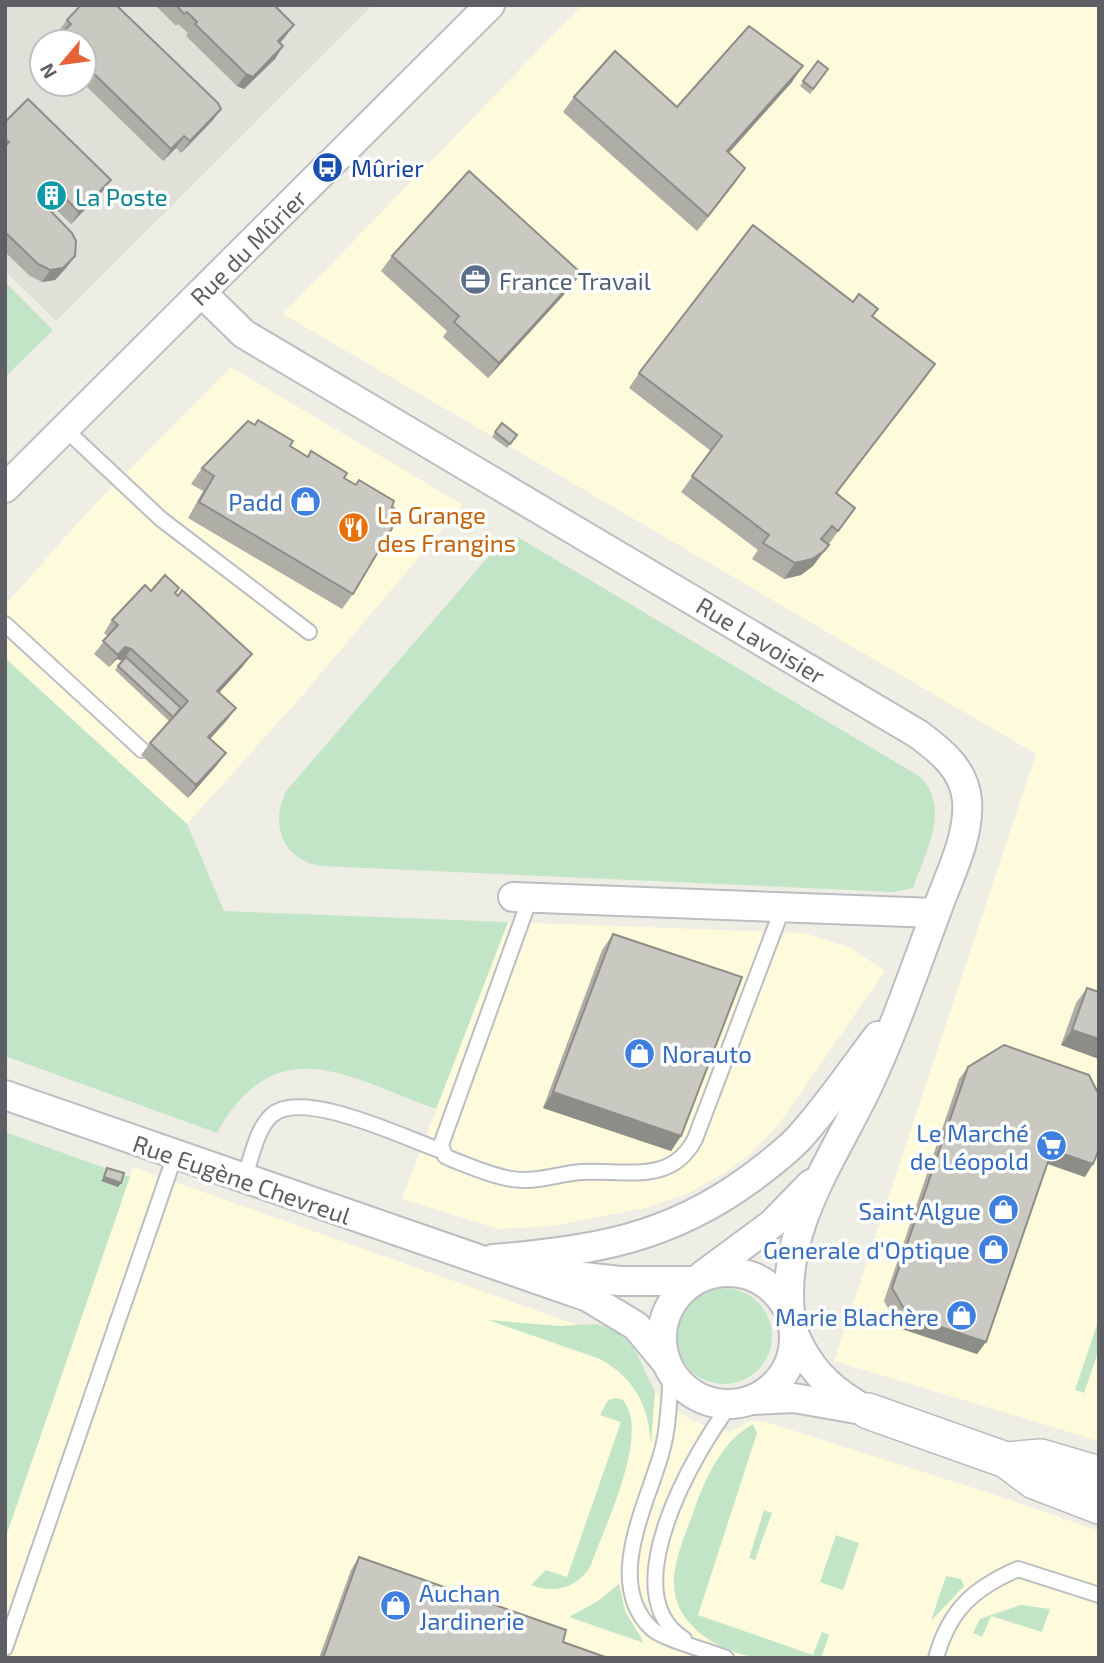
<svg xmlns="http://www.w3.org/2000/svg" width="1104" height="1663" font-family="'Exo 2',sans-serif">
<style>
.commercial{fill:#fdfbdc}
.industrial{fill:#e0e0d9;fill-rule:evenodd}
.green{fill:#c2e5c8}
.lines{fill:none;stroke-linecap:round;stroke-linejoin:round}
.service-casing{stroke:#bcbdc3;stroke-width:18}
.minor-casing{stroke:#bcbdc3;stroke-width:32}
.tertiary-casing{stroke:#bcbdc3;stroke-width:38}
.service{stroke:#fff;stroke-width:14}
.minor{stroke:#fff;stroke-width:28}
.tertiary{stroke:#fff;stroke-width:35}
.wall{fill:#aeada6}
.shaded-wall{fill:#8d8d87}
.building{fill:#cac9c1;stroke:#8d8d87;stroke-width:2}
.labels{text-anchor:middle;dominant-baseline:central;stroke-width:7;stroke-linejoin:round;paint-order:stroke}
.transit-label{font-size:24px;fill:#164399;stroke:#fff;text-anchor:start}
.culture-label{font-size:24px;fill:#0d838f;stroke:#fff;text-anchor:start}
.street-label{font-size:24px;fill:#5d5f65;stroke:#fff}
.service-label{font-size:24px;fill:#4e5e75;stroke:#fff;text-anchor:start}
.shop-label{font-size:24px;fill:#366cbe;stroke:#fff;text-anchor:end}
.food-label{font-size:24px;fill:#c56008;stroke:#fff;text-anchor:start}
</style>
<rect width="100%" height="100%" fill="#efeee5"/>
<g class="commercial">
<path d="M582,5H1099V1441L834,1361L1036,754L283,314Z"/>
<path d="M231,367L463,505L301,697L187,824L5,658V605L94,505Z"/>
<path d="M508,922L804,933L849,947L885,971L779,1124L751,1153L726,1172L689,1193L649,1207L553,1226L499,1229L402,1199Z"/>
<path d="M133,1167L631,1344L655,1392L678,1413L703,1425L729,1432L751,1421L766,1422L999,1496L1099,1531V1658H5V1539Z"/>
</g>
<path class="industrial" d="M5,5H373L56,321L5,271ZM42,42H84V84H42Z"/>
<g class="green">
<path d="M5,282L53,330L5,377Z"/>
<path d="M516,536L919,776C952,806 925,854 913,888L894,892L321,866C282,860 269,823 287,790L501,542Z"/>
<path d="M5,658L187,824L224,911L508,922L436,1109C347,1077 276,1027 217,1133L5,1056Z"/>
<path d="M5,1132L130,1177L5,1539Z"/>
<circle cx="724" cy="1336" r="48"/>
<path d="M1099,1319V1349L1084,1393L1075,1390Z"/>
<path d="M488,1320L560,1326L597,1324L616,1330L634,1348L655,1392L651,1443C648,1404 634,1378 600,1359Z"/>
<path d="M615,1398L623,1400C651,1434 604,1527 591,1565C578,1588 555,1594 531,1585L546,1570L567,1577L621,1422L600,1415L608,1400Z"/>
<path d="M753,1424L757,1433L698,1615L813,1655L822,1632L829,1635L821,1658C800,1658 772,1662 752,1657C713,1648 670,1622 674,1576C676,1554 687,1531 694,1510C706,1477 722,1441 753,1424Z"/>
<path d="M764,1510L772,1513L755,1560L749,1558Z"/>
<path d="M836,1535L859,1543L843,1590L820,1582Z"/>
<path d="M946,1576L961,1579L964,1586L931,1621Z"/>
<path d="M619,1584L625,1611L644,1643L569,1617L598,1601Z"/>
<path d="M1020,1605L1050,1609L1042,1632L991,1616L982,1637L973,1633L980,1619Z"/>
</g>
<g class="lines">
<defs>
<g id="service">
<path d="M65,429L161,519L309,632"/>
<path d="M5,624L142,750"/>
<path d="M530,898L441,1145L445,1156L451,1159C470,1166 491,1176 512,1179C534,1183 558,1174 581,1172C623,1169 671,1186 695,1139L783,907"/>
<path d="M244,1179C251,1160 256,1129 272,1115C303,1088 407,1139 442,1151"/>
<path d="M671,1372C669,1398 669,1426 662,1451C648,1503 603,1583 652,1629C663,1639 709,1651 726,1658"/>
<path d="M684,1639C612,1594 694,1452 731,1404"/>
<path d="M5,1648L175,1155"/>
<path d="M936,1658C949,1610 974,1588 1018,1569L1099,1595"/>
</g>
<g id="minor">
<path d="M203,294L244,334L918,734C941,751 964,769 967,800C970,836 950,874 938,907C915,968 894,1031 866,1090C831,1162 781,1230 790,1313"/>
<path d="M5,488L490,5"/>
<path d="M513,897L935,913"/>
<path d="M5,1095L588,1297L636,1326L666,1362"/>
<path d="M493,1259C592,1251 668,1239 750,1179C767,1166 785,1153 799,1138C828,1106 852,1070 878,1036"/>
<circle cx="728" cy="1338" r="66"/>
<path d="M556,1274L620,1281H693"/>
<path d="M703,1275L772,1224L811,1184"/>
<path d="M795,1336C808,1366 827,1387 856,1404"/>
<path d="M753,1400L794,1398L868,1411"/>
</g>
<g id="tertiary">
<path d="M868,1411L1006,1460L1034,1481L1099,1506"/>
<path d="M1006,1460L1041,1457L1099,1474"/>
</g>
</defs>
<use href="#service" class="service-casing"/>
<use href="#minor" class="minor-casing"/>
<use href="#tertiary" class="tertiary-casing"/>
<use href="#service" class="service"/>
<use href="#minor" class="minor"/>
<use href="#tertiary" class="tertiary"/>
</g>
<g class="wall">
<path d="M155,5H274L285,37L280,43L283,46L275,59L244,89L237,86L186,36L188,33L178,24L176,26Z"/>
<path d="M67,20L221,109L212,121L181,153L176,148L163,161L84,84V42H54L61,34L58,32Z"/>
<path d="M818,61L828,69L810,94L800,86Z"/>
<path d="M792,82L729,153L745,168L697,231L563,112L574,97L677,107Z"/>
<path d="M5,122L102,192L71,224L47,201L44,204L75,256L66,268L55,280L42,282L30,276L5,252Z"/>
<path d="M392,256L581,273L570,288L488,378L443,337L447,331L381,271Z"/>
<path d="M873,317L935,364L837,493L855,508L813,566L801,575L784,579L752,559L758,550L681,492L711,451L629,388L639,373Z"/>
<path d="M502,423L517,435L507,448L492,437Z"/>
<path d="M290,446L392,507L353,594L342,609L188,518L203,491L191,484L202,468Z"/>
<path d="M179,588L175,593L243,666L219,693L236,708L227,720L210,739L217,765L188,798L141,755L150,743L169,721L115,670L122,661L117,659L109,667L94,654L108,636L104,633L112,620L151,591Z"/>
<path d="M613,934L681,1136L671,1151L543,1108L602,950Z"/>
<path d="M1087,988L1099,992V1059L1061,1045L1076,1003Z"/>
<path d="M968,1067L1085,1177L1047,1164L986,1342L977,1354L899,1328L884,1301L959,1079Z"/>
<path d="M359,1557L563,1642L608,1658H319L351,1570Z"/>
</g>
<g class="shaded-wall">
<path d="M294,25L285,37L270,53L278,41Z"/>
<path d="M283,46L275,59L244,89L237,86L246,74Z"/>
<path d="M803,66L792,82L716,167L727,151Z"/>
<path d="M221,109L212,121L181,153L190,141Z"/>
<path d="M184,136L176,148L163,161L171,149Z"/>
<path d="M745,168L735,183L697,231L708,216Z"/>
<path d="M111,180L102,192L71,224L79,212Z"/>
<path d="M55,188L47,201L33,214L42,202Z"/>
<path d="M75,256L66,268L55,280L42,282L50,270Z"/>
<path d="M581,273L570,288L488,378L499,363Z"/>
<path d="M935,364L924,380L825,508L836,493Z"/>
<path d="M829,545L813,566L801,575L784,579L795,563Z"/>
<path d="M125,647L131,649L123,661L117,659L109,667Z"/>
<path d="M252,654L243,666L209,704L217,691Z"/>
<path d="M236,708L227,720L200,750L208,737Z"/>
<path d="M226,753L217,765L188,798L196,785Z"/>
<path d="M1072,1030L1099,1039V1059L1061,1045Z"/>
<path d="M553,1092L681,1136L671,1151L543,1108Z"/>
<path d="M1052,1150L1093,1164L1085,1177L1043,1162Z"/>
<path d="M104,1177L121,1183L118,1187L101,1181Z"/>
<path d="M908,1316L986,1342L977,1354L899,1328Z"/>
</g>
<g class="building">
<path d="M81,5H116L218,103L221,109L190,141L184,136L171,149L84,64V42H62L57,38L71,24L67,20Z"/>
<path d="M176,5H274L294,25L278,41L283,46L253,77L246,74L195,24L197,22L187,12L184,14Z"/>
<path d="M749,26L803,66L727,151L745,168L708,216L574,97L615,51L677,107Z"/>
<path d="M818,61L828,69L813,89L803,81Z"/>
<path d="M28,99L111,180L79,212L55,188L42,202L72,233L76,241L75,256L63,268L50,270L38,264L5,232V146L9,142L5,139V122Z"/>
<path d="M469,171L581,273L499,363L454,322L459,316L392,256Z"/>
<path d="M753,225L853,302L859,294L878,309L872,316L935,364L836,493L855,508L838,531L832,526L821,539L829,545L824,551L812,559L795,563L763,543L769,535L692,476L722,436L639,373Z"/>
<path d="M258,420L293,441L290,446L308,457L311,451L347,473L344,478L356,485L359,480L394,501L392,507L401,513L353,594L199,502L214,476L202,468L248,421L255,425Z"/>
<path d="M502,423L517,435L510,444L495,432Z"/>
<path d="M165,575L179,588L175,593L178,596L182,590L252,654L217,691L236,708L208,737L226,753L196,785L150,743L188,701L131,649L125,647L118,655L103,641L118,625L112,620L145,585L151,591Z"/>
<path d="M126,657L181,708L173,717L118,666Z"/>
<path d="M613,934L742,977L681,1136L553,1092Z"/>
<path d="M1087,988L1099,992V1039L1072,1030Z"/>
<path d="M1004,1045L1089,1075L1099,1095V1149L1093,1164L1052,1150L986,1342L908,1316L892,1288L968,1067Z"/>
<path d="M107,1168L124,1173L121,1183L104,1177Z"/>
<path d="M359,1557L566,1630L563,1642L608,1658H323Z"/>
</g>
<defs>
<symbol id="bus-disc" viewBox="-11 -11 22 22"><circle r="9.5" fill="#1a4fb4" stroke="#fff"/><path d="M-5-6H5V4H4V6H2V4H-2V6H-4V4H-5ZM-3.5-4V0h7V-4ZM-3.5 1.2v1.5H-2V1.2ZM2 1.2v1.5H3.5V1.2Z" fill="#fff"/></symbol>
<symbol id="building-disc" viewBox="-11 -11 22 22"><circle r="9.5" fill="#0f9aa8" stroke="#fff"/><path d="M-4-6H4V6H1V3H-1V6H-4ZM-2.5-4.3h1.7v1.8h-1.7ZM.8-4.3h1.7v1.8H.8ZM-2.5-1h1.7V.8h-1.7ZM.8-1h1.7V.8H.8Z" fill="#fff"/></symbol>
<symbol id="office-disc" viewBox="-11 -11 22 22"><circle r="9.5" fill="#5c6f8a" stroke="#fff"/><path d="M-6-3h4V-5.5h4V-3h4V5H-6ZM-1-4.5V-3h2v-1.5ZM-6 0V1H6V0Z" fill="#fff"/></symbol>
<symbol id="shop-disc" viewBox="-11 -11 22 22"><circle r="9.5" fill="#3f7fe0" stroke="#fff"/><path d="M-5-2.5h2.3a2.7 3.5 0 0 1 5.4 0H5L5.5 6h-11ZM-1.5-2.5h3a1.5 2.3 0 0 0-3 0Z" fill="#fff"/></symbol>
<symbol id="restaurant-disc" viewBox="-11 -11 22 22"><circle r="9.5" fill="#e8710a" stroke="#fff"/><path d="M-5-6h1v4h1v-4h1v4h1v-4h1v5L-1.5 .5V6h-2V.5L-5-1ZM5-6V6H3V1.5H1.5Q1.5-4 5-6Z" fill="#fff"/></symbol>
<symbol id="supermarket-disc" viewBox="-11 -11 22 22"><circle r="9.5" fill="#3f7fe0" stroke="#fff"/><path d="M-6-5.5h2.5l.6 2H6L4.5 2H-2.5L-4.4-4H-6ZM-1.5 3.2a1.3 1.3 0 1 0 .1 0ZM3 3.2a1.3 1.3 0 1 0 .1 0Z" fill="#fff"/></symbol>
</defs>
<g fill-rule="evenodd">
<use href="#bus-disc" x="310" y="150" width="35" height="35"/>
<use href="#building-disc" x="34" y="178" width="35" height="35"/>
<use href="#office-disc" x="458" y="262" width="35" height="35"/>
<use href="#shop-disc" x="288" y="484" width="35" height="35"/>
<use href="#restaurant-disc" x="336" y="510" width="35" height="35"/>
<use href="#shop-disc" x="622" y="1036" width="35" height="35"/>
<use href="#supermarket-disc" x="1034" y="1128" width="35" height="35"/>
<use href="#shop-disc" x="986" y="1192" width="35" height="35"/>
<use href="#shop-disc" x="976" y="1232" width="35" height="35"/>
<use href="#shop-disc" x="944" y="1298" width="35" height="35"/>
<use href="#shop-disc" x="378" y="1588" width="35" height="35"/>
</g>
<g class="labels">
<g class="transit-label">
<text x="351" y="167">Mûrier</text>
</g>
<g class="culture-label">
<text x="75" y="196">La Poste</text>
</g>
<g class="street-label">
<text transform="translate(248 247) rotate(-45)">Rue du Mûrier</text>
<text transform="translate(761 640) rotate(31)">Rue Lavoisier</text>
<text transform="translate(242 1179) rotate(19)">Rue Eugène Chevreul</text>
</g>
<g class="service-label">
<text x="499" y="280">France Travail</text>
</g>
<g class="shop-label">
<text x="283" y="501">Padd</text>
<text x="662" y="1053" text-anchor="start">Norauto</text>
<text x="1029" y="1132">Le Marché<tspan x="1029" dy="28">de Léopold</tspan></text>
<text x="981" y="1210">Saint Algue</text>
<text x="970" y="1249">Generale d'Optique</text>
<text x="939" y="1316">Marie Blachère</text>
<text x="419" y="1592" text-anchor="start">Auchan<tspan x="419" dy="28">Jardinerie</tspan></text>
</g>
<g class="food-label">
<text x="377" y="514">La Grange<tspan x="377" dy="28">des Frangins</tspan></text>
</g>
</g>
<rect width="1104" height="1663" fill="none" stroke="#5d5f65" stroke-width="14"/>
<g transform="translate(63 63) rotate(241)"><circle r="33" fill="#ffffff" stroke="#bebfc1" stroke-width="2"/>
<path d="M0-5L12 26L0 18L-12 26Z" fill="#e46236"/>
<text y="-10" font-size="19" font-weight="bold" text-anchor="middle" fill="#5d5f65">N</text>
</g>
</svg>
